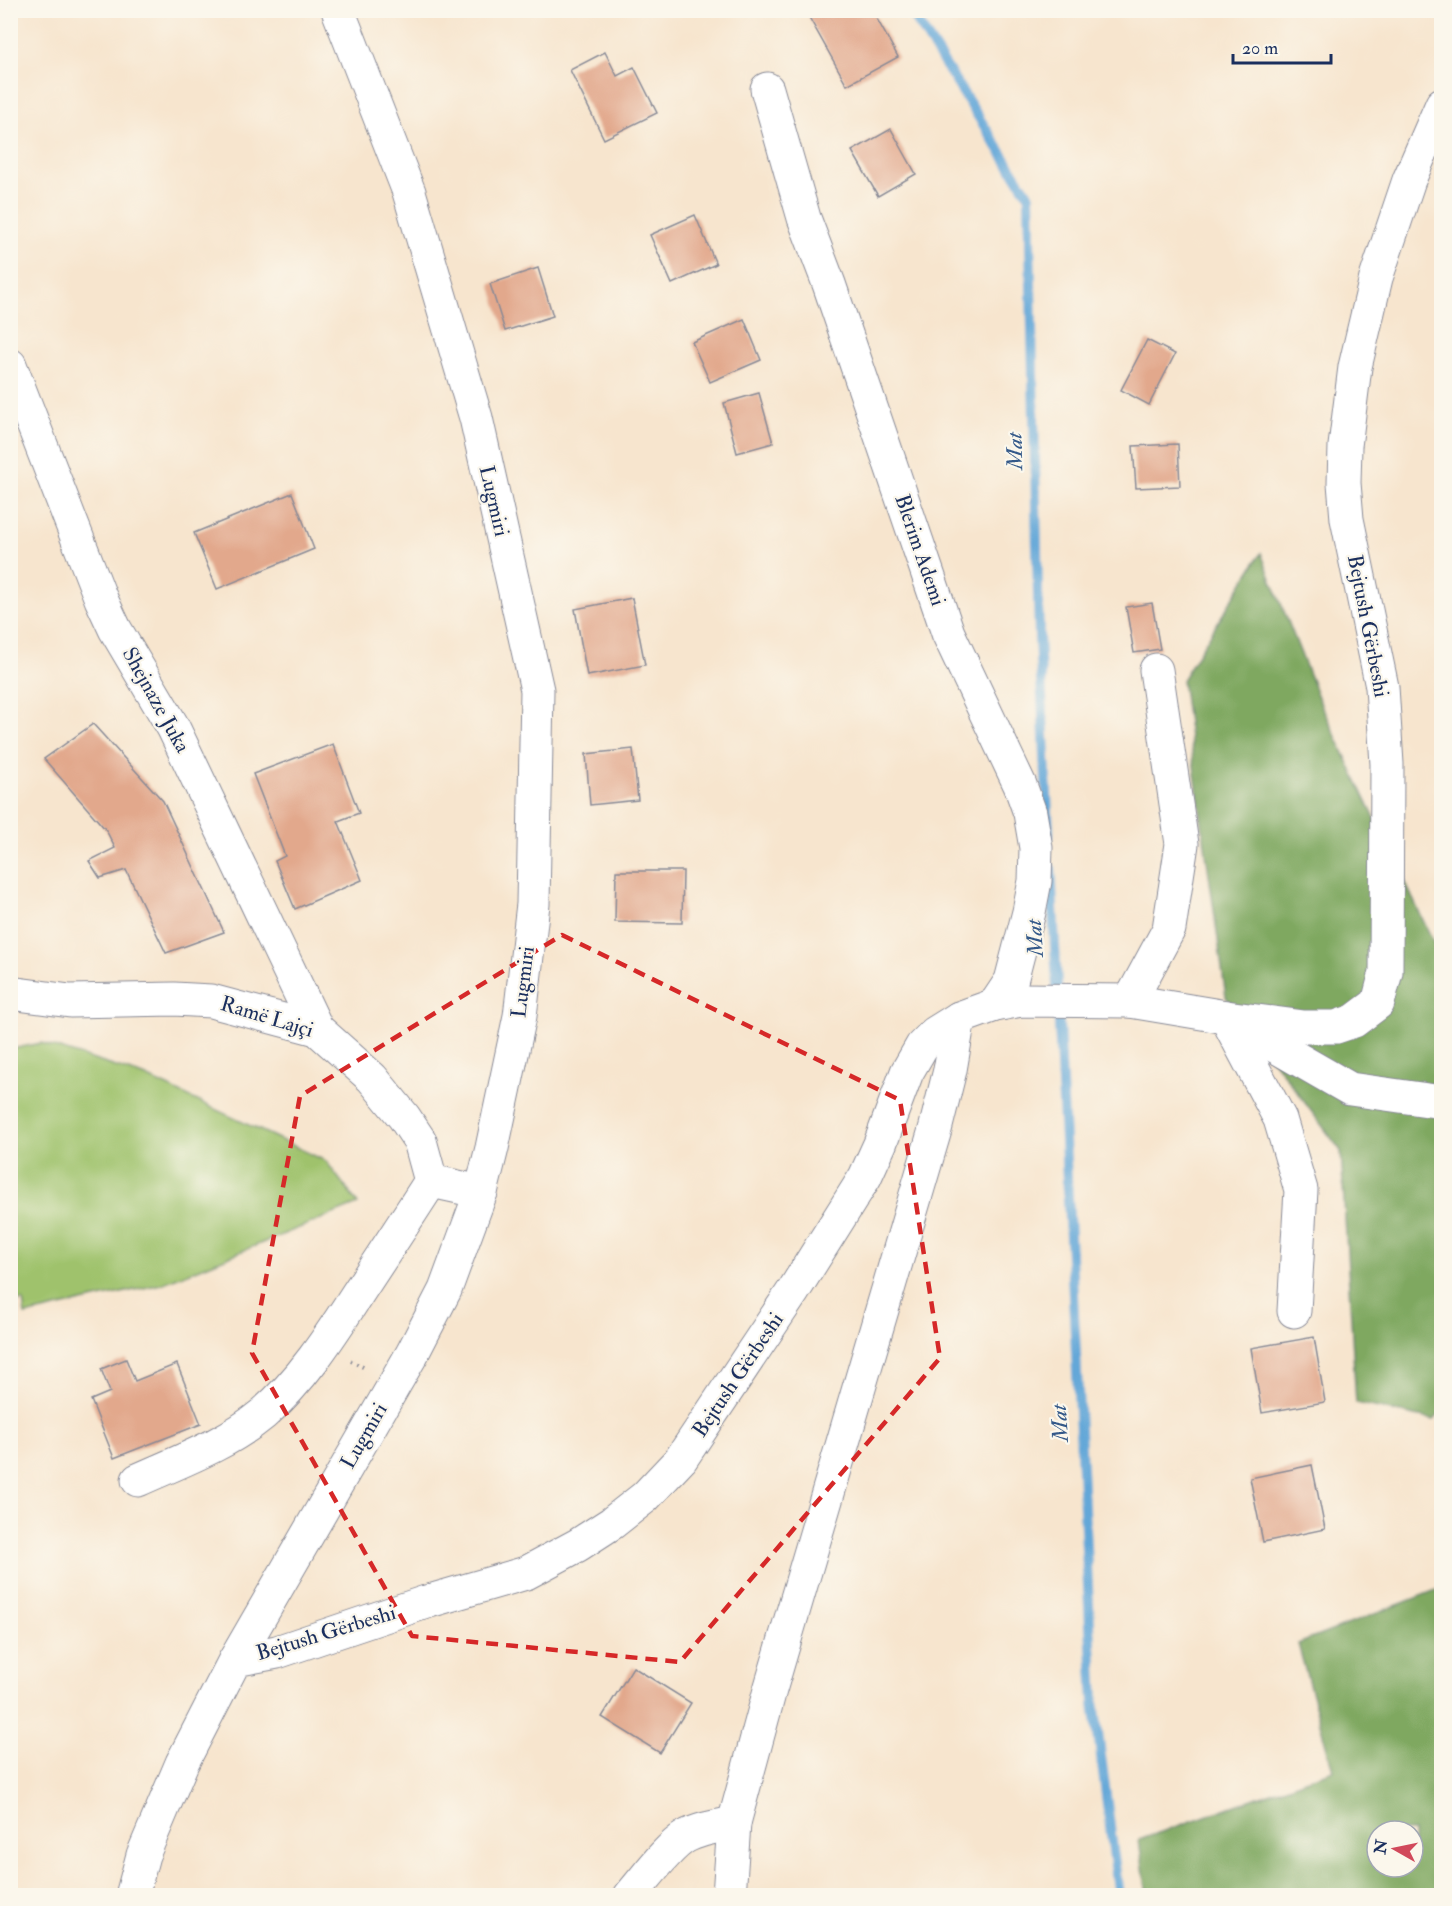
<svg xmlns="http://www.w3.org/2000/svg" width="1452" height="1906" font-family="'IM FELL Double Pica',serif">
<style>
.green{fill:#9fc26c;stroke:#5d7865;stroke-width:1.5}
.forest{fill:#7fa860;stroke:#4d6c5f;stroke-width:1.5;fill-rule:evenodd}
.lines{fill:none;stroke-linecap:round;stroke-linejoin:round}
.stream{stroke:#63a7d8;stroke-width:10}
.building{fill:#e2a88c}
.minor-casing{stroke:#898a96;stroke-width:35}
.path{stroke:#898a96;stroke-width:4;stroke-dasharray:1.5 4.5;stroke-linecap:butt}
.minor{stroke:#fff;stroke-width:33}
.marked{fill:none;stroke:#d62828;stroke-width:4.5;stroke-dasharray:12 8;stroke-linejoin:round}
.labels{text-anchor:middle;dominant-baseline:central;stroke-width:4.5;stroke-linejoin:round;paint-order:stroke}
.street-label{font-size:21px;fill:#1b2f5e;stroke:#fbf7ec}
.water-label{font-size:22px;font-style:italic;fill:#345989;stroke:#fbf7ec}
</style>
<rect width="100%" height="100%" fill="#fbf7ec"/>
<filter id="ink" filterUnits="userSpaceOnUse"><feTurbulence type="fractalNoise" baseFrequency=".0167" numOctaves="2"/><feDisplacementMap in="SourceGraphic" scale="12" xChannelSelector="R" yChannelSelector="G"/><feConvolveMatrix kernelMatrix="1 2 1 2 8 2 1 2 1" color-interpolation-filters="sRGB"/></filter>
<filter id="wash" filterUnits="userSpaceOnUse"><feTurbulence type="fractalNoise" baseFrequency=".008" numOctaves="4" result="noise"/><feDisplacementMap in="SourceGraphic" scale="24" xChannelSelector="R" yChannelSelector="G"/><feGaussianBlur stdDeviation="1.35" result="paint"/><feColorMatrix in="noise" values="0 0 0 0 0 0 0 0 0 0 0 0 0 0 0 0 0 1.4 0 .05"/><feComposite in="paint" operator="in"/></filter>
<g filter="url(#wash)">
<rect width="100%" height="100%" fill="#f7e5ce"/>
<path class="green" d="M41,1043L144,1076L326,1161L358,1204L161,1284L25,1315L23,1300L11,1304V1049Z"/>
<g class="forest">
<path d="M1261,553L1322,707L1441,958L1442,1413L1433,1420L1356,1403L1341,1151L1226,997L1182,680Z"/>
<path d="M1441,1588V1895H1147L1139,1840L1333,1770L1298,1644ZM1377,1831H1413V1867H1377Z"/>
</g>
<g class="lines">
<g class="stream">
<path d="M910,10L1029,196L1039,637L1049,836"/>
<path d="M1051,869L1094,1702L1119,1896"/>
</g>
</g>
<g id="blocks">
<g class="building">
<path d="M805,10H872L898,57L847,85Z"/>
<path d="M605,52L617,76L634,67L657,113L604,139L570,70Z"/>
<path d="M891,129L916,174L878,196L852,151Z"/>
<path d="M695,215L716,264L672,284L650,235Z"/>
<path d="M538,268L553,316L505,331L490,284Z"/>
<path d="M744,319L761,360L710,382L692,342Z"/>
<path d="M1147,340L1175,354L1149,405L1121,390Z"/>
<path d="M759,393L773,443L737,453L724,403Z"/>
<path d="M1178,444L1180,486L1136,488L1133,446Z"/>
<path d="M292,493L314,549L217,589L194,533Z"/>
<path d="M632,598L645,665L587,676L575,609Z"/>
<path d="M1152,603L1160,649L1134,653L1126,607Z"/>
<path d="M93,724L163,801L224,932L166,953L126,870L100,878L89,861L115,848L106,830L44,759Z"/>
<path d="M333,744L359,813L338,821L362,880L295,909L275,861L285,856L253,774Z"/>
<path d="M633,749L638,800L590,805L586,754Z"/>
<path d="M616,871H683L682,923L615,922Z"/>
<path d="M1314,1337L1325,1402L1262,1413L1251,1348Z"/>
<path d="M126,1359L135,1381L177,1364L201,1424L114,1458L91,1400L110,1392L101,1369Z"/>
<path d="M1312,1465L1325,1529L1263,1542L1250,1478Z"/>
<path d="M633,1667L691,1703L660,1753L602,1717Z"/>
</g>
</g>
</g>
<g filter="url(#ink)">
<use href="#blocks" fill-opacity="0" stroke="#898a96" stroke-width="1.5"/>
<g class="lines">
<defs>
<g id="minor">
<path d="M767,89L804,218L829,284L948,633L1020,785L1030,813L1036,848L1035,881L1029,912L1011,981L995,1005"/>
<path d="M10,365L101,599L115,629L173,727L317,1029"/>
<path d="M10,993L70,1001L174,999L211,1001L317,1029L372,1078L404,1117L420,1141L431,1181L481,1192"/>
<path d="M1130,1001L1169,929L1182,844L1156,670"/>
<path d="M1226,1017L1280,1119L1301,1190L1294,1311"/>
<path d="M1237,1024L1350,1089L1442,1102"/>
<path d="M138,1480C180,1461 227,1444 263,1414C301,1381 329,1338 356,1296C381,1258 406,1220 431,1181"/>
<path d="M235,1660L277,1652L426,1602L526,1573L578,1545L612,1523L645,1497L681,1459L794,1290L865,1177L880,1144L907,1072L922,1046L935,1033L959,1018L995,1005L1021,1000L1130,1001L1226,1017L1304,1027H1336L1354,1021L1378,1003L1386,972L1387,764L1382,687L1347,519L1344,483L1345,446L1355,367L1376,278L1409,180L1442,104"/>
<path d="M132,1896L143,1855L182,1763L235,1660L412,1354L445,1290L481,1192L492,1148L520,1016L533,904L537,690L476,418L409,192L338,10"/>
<path d="M630,1896C644,1880 668,1847 685,1837C699,1829 719,1826 734,1823"/>
<path d="M729,1896L734,1823L770,1690L935,1130L950,1070L959,1018"/>
</g>
</defs>
<use href="#minor" class="minor-casing"/>
<path class="path" d="M351,1361L365,1368"/>
<use href="#minor" class="minor"/>
</g>
</g>
<path class="marked" d="M562,935L900,1100L940,1358L680,1662L412,1636L252,1353L300,1096Z"/>
<g class="labels">
<g class="street-label">
<text transform="translate(494 501) rotate(77)">Lugmiri</text>
<text transform="translate(920 550) rotate(71)">Blerim Ademi</text>
<text transform="translate(1368 626) rotate(79)">Bejtush Gërbeshi</text>
<text transform="translate(156 700) rotate(61)">Shejnaze Juka</text>
<text transform="translate(523 982) rotate(-83)">Lugmiri</text>
<text transform="translate(267 1017) rotate(17)">Ramë Lajçi</text>
<text transform="translate(738 1375) rotate(-56)">Bejtush Gërbeshi</text>
<text transform="translate(364 1436) rotate(-60)">Lugmiri</text>
<text transform="translate(326 1633) rotate(-17)">Bejtush Gërbeshi</text>
</g>
<g class="water-label">
<text transform="translate(1015 451) rotate(-91)">Mat</text>
<text transform="translate(1035 938) rotate(-93)">Mat</text>
<text transform="translate(1060 1423) rotate(-93)">Mat</text>
</g>
</g>
<rect width="1452" height="1906" fill="none" stroke="#fbf7ec" stroke-width="36"/>
<g transform="translate(1395 1849) rotate(279)"><circle r="28" fill="#fbf7ec" stroke="#a1a7b3" stroke-width="1.5"/>
<path d="M0-4.5L10 22L0 15L-10 22Z" fill="#d1495b"/>
<text y="-9" font-size="16" font-weight="bold" text-anchor="middle" fill="#1b2f5e">N</text>
</g>
<path d="M1233 54v9h98v-9" fill="none" stroke="#1b2f5e" stroke-width="3"/>
<text x="1242" y="54" font-size="18" fill="#1b2f5e" stroke="#fbf7ec" stroke-width="4.5" paint-order="stroke">20 m</text>
</svg>
